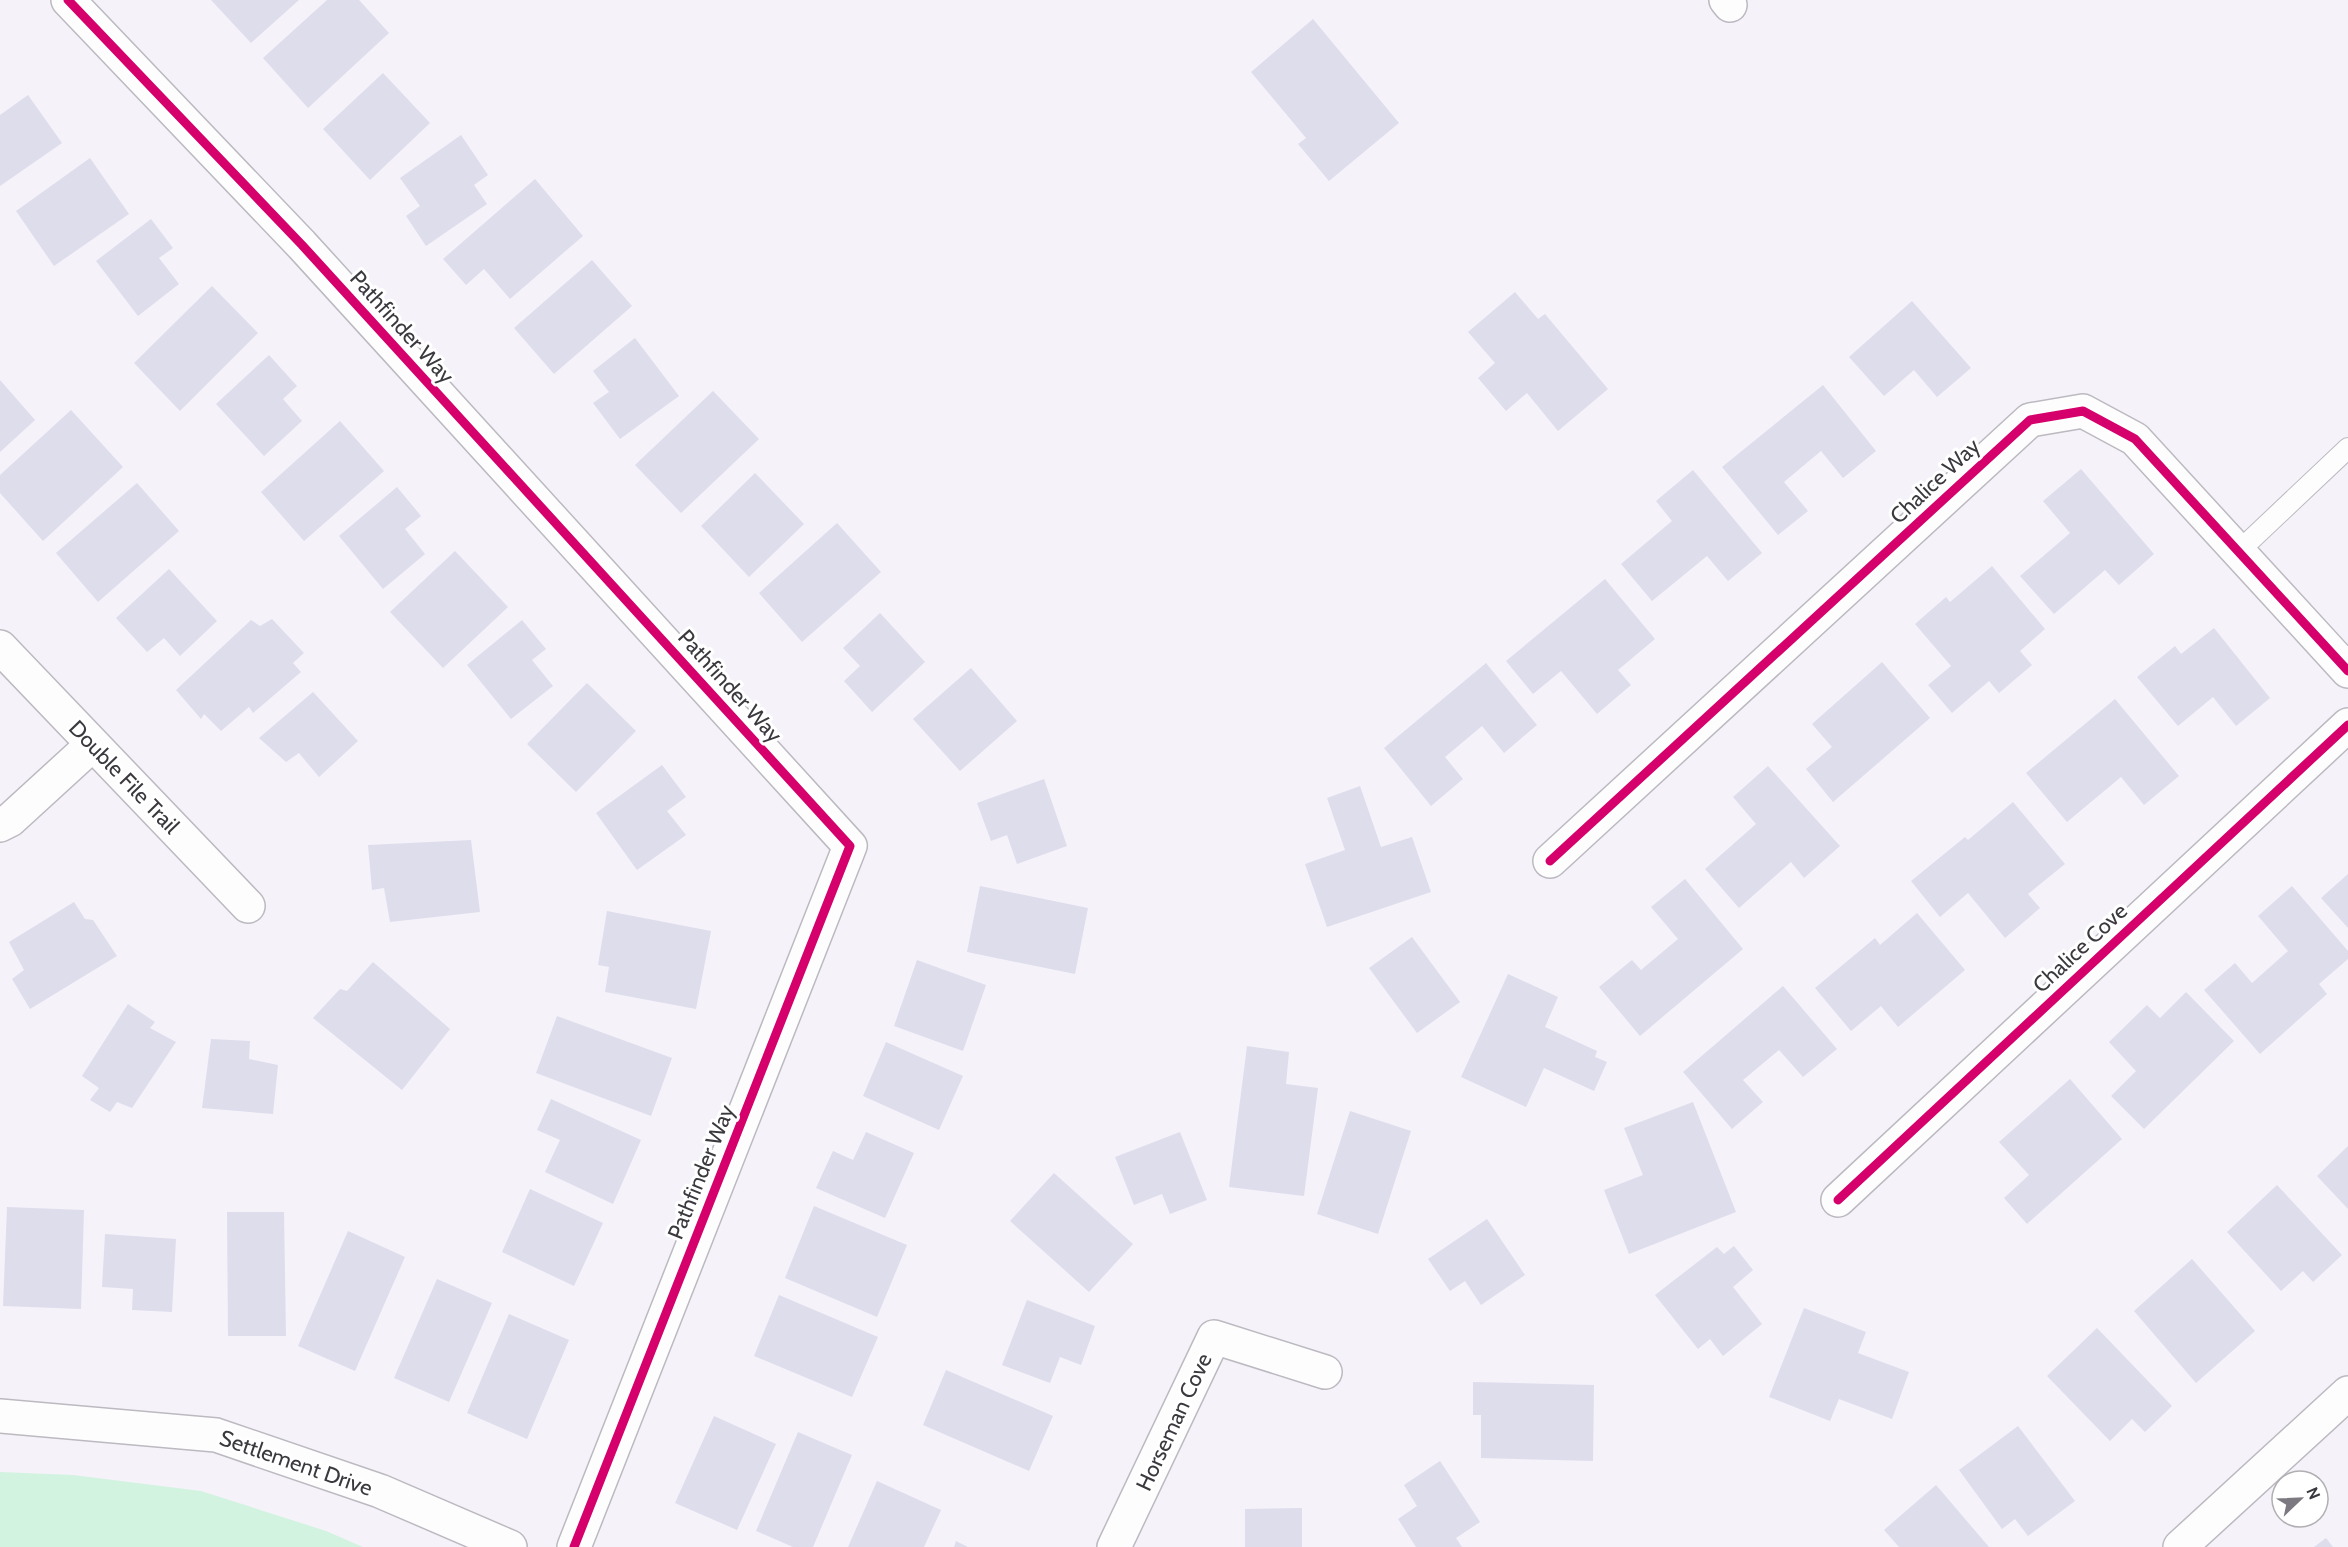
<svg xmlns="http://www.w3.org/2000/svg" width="2348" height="1547" font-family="Cabin,sans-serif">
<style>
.green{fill:#d2f3df}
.building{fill:#deddec}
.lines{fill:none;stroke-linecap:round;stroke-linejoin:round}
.service-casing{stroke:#bcb9c0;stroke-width:22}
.minor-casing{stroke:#bcb9c0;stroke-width:36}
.tertiary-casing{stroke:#bcb9c0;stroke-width:36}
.service{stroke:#fefdfe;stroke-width:20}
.minor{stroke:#fefdfe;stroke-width:33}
.tertiary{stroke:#fefdfe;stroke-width:33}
.cycleway-casing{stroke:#fff;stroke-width:13}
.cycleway{stroke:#d6006c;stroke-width:9}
.labels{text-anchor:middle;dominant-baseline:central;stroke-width:6;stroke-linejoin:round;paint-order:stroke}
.street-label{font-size:22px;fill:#3b383e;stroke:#fff}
</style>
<rect width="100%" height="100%" fill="#f6f2fa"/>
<path class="green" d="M0,1472L73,1475L201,1491L326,1531L363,1547H0Z"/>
<g class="building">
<path d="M211,0H299L251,43Z"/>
<path d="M327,0H359L389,33L308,108L263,58Z"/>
<path d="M1313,19L1399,123L1329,181L1298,144L1306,138L1251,72Z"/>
<path d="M383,73L430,123L370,180L323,129Z"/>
<path d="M28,95L62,143L0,186V115Z"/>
<path d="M461,135L488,175L474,185L487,204L426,246L406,216L420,206L400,178Z"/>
<path d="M90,158L129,214L54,266L16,211Z"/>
<path d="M535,179L583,236L510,299L484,269L466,285L443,259Z"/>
<path d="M151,219L173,248L159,258L179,284L138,316L96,261Z"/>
<path d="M592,260L632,306L554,374L514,328Z"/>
<path d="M212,286L258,333L180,411L134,363Z"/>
<path d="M1515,292L1538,319L1545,314L1608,389L1558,431L1527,393L1506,411L1478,378L1495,363L1468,332Z"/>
<path d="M1912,301L1971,368L1937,397L1914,370L1884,396L1849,357Z"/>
<path d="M635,338L679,396L620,439L593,403L609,392L593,371Z"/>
<path d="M269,355L297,386L283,399L302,421L264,456L216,404Z"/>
<path d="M0,380L35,420L0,452Z"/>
<path d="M1823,385L1876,451L1843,478L1821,451L1784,482L1808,511L1778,535L1722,467Z"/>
<path d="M713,391L759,439L681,513L635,465Z"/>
<path d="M71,410L123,467L43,541L0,493V475Z"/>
<path d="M340,421L384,471L304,541L261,492Z"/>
<path d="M2081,469L2154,554L2119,585L2105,570L2054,614L2020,576L2070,533L2043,501Z"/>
<path d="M1693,470L1762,553L1728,581L1707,556L1652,601L1621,564L1672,521L1656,501Z"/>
<path d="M755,473L804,524L749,577L701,526Z"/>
<path d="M137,483L179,531L98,602L56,553Z"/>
<path d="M397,487L421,516L405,529L425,554L383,589L339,536Z"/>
<path d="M837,523L881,572L802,642L759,593Z"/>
<path d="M455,551L508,607L443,668L390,612Z"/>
<path d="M1992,566L2045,629L2020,651L2032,665L1999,693L1989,681L1952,713L1928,685L1951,666L1915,624L1946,597L1950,602Z"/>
<path d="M169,569L217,621L180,656L164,638L147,652L116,618Z"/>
<path d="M1605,579L1655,639L1618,670L1631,685L1597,714L1561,671L1533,694L1506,661Z"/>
<path d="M880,613L925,662L872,712L844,681L860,666L843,648Z"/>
<path d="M272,619L304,653L293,663L301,672L253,713L249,707L221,731L204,714L201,719L176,690L251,620L260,626Z"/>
<path d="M522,620L546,649L532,660L553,686L511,719L467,665Z"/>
<path d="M2214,628L2270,698L2236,726L2213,697L2178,726L2137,677L2175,646L2181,654Z"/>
<path d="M1882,662L1930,718L1833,802L1806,769L1832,747L1812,724Z"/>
<path d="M1486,663L1537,725L1504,753L1482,726L1445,757L1463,779L1431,806L1384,748Z"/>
<path d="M971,668L1017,721L960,771L913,719Z"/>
<path d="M587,683L636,731L576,792L527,744Z"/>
<path d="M313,692L358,741L319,777L299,753L286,762L259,738Z"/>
<path d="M2115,699L2179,776L2144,805L2121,777L2067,822L2026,773Z"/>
<path d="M662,765L686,797L667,811L686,835L637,870L596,813Z"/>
<path d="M1768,766L1840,846L1804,878L1791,862L1739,908L1705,869L1756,824L1733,797Z"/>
<path d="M1044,779L1067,846L1017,864L1007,835L991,841L977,803Z"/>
<path d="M1360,786L1381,847L1412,837L1431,892L1327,927L1305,864L1345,850L1327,798Z"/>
<path d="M2013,802L2065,864L2028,894L2040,908L2005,938L1968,893L1940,917L1911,881L1965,837L1968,840Z"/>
<path d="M471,840L480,912L390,922L384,888L372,890L368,845Z"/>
<path d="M2348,874V928L2321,898Z"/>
<path d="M1685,879L1743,949L1640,1036L1599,987L1632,960L1641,970L1678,939L1651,907Z"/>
<path d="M980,886L1088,908L1075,974L967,952Z"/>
<path d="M2292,886L2348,951V959L2319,984L2327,994L2260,1054L2204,990L2235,963L2252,983L2288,951L2258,916Z"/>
<path d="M74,902L85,919L93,920L117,956L30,1009L12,979L24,970L9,942Z"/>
<path d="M607,911L711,931L696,1009L605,992L609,967L598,965Z"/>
<path d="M1917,913L1965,970L1898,1027L1881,1006L1851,1031L1815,988L1875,938L1880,945Z"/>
<path d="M1412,937L1460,1002L1417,1033L1369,968Z"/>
<path d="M917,960L986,985L963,1051L894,1026Z"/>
<path d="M373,962L450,1029L402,1090L313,1018L340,989L347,991Z"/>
<path d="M1508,974L1558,997L1545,1027L1597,1051L1595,1057L1607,1062L1594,1091L1544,1068L1526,1107L1461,1077Z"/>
<path d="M1783,986L1837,1049L1803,1077L1779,1050L1743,1080L1763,1102L1732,1129L1683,1072Z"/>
<path d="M2186,992L2234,1041L2144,1129L2111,1096L2136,1071L2109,1042L2147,1005L2160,1018Z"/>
<path d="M128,1004L155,1022L150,1028L176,1042L132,1108L117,1102L110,1112L90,1100L99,1088L82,1076Z"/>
<path d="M557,1016L672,1058L651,1116L536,1073Z"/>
<path d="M211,1039L250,1041L249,1059L278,1065L273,1114L202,1108Z"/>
<path d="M886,1042L963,1076L939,1130L863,1096Z"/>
<path d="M1247,1046L1289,1052L1286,1084L1318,1088L1304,1196L1229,1187Z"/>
<path d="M2070,1079L2122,1139L2027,1224L2004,1198L2029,1175L1999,1142Z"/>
<path d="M551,1099L641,1140L613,1204L545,1172L560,1140L537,1130Z"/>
<path d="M1693,1102L1736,1212L1629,1254L1604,1190L1643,1175L1624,1128Z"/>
<path d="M1350,1111L1411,1131L1378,1234L1317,1214Z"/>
<path d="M866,1132L914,1153L885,1218L816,1188L833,1151L853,1160Z"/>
<path d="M1180,1132L1207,1200L1170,1214L1162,1194L1134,1205L1115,1157Z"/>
<path d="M2348,1146V1209L2317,1176Z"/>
<path d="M1054,1173L1133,1244L1089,1292L1010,1221Z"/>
<path d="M2277,1185L2342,1255L2313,1282L2303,1271L2281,1291L2227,1232Z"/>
<path d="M530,1189L603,1223L574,1286L502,1252Z"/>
<path d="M814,1206L907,1245L877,1317L785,1278Z"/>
<path d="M7,1207L84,1210L81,1309L3,1306Z"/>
<path d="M227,1212H284L286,1336H228Z"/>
<path d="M1487,1219L1525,1275L1481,1305L1465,1281L1450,1291L1428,1259Z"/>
<path d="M348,1231L405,1257L355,1371L298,1346Z"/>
<path d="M105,1234L176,1239L172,1312L132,1310L133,1289L102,1287Z"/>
<path d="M1734,1246L1753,1270L1733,1287L1762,1324L1723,1356L1710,1339L1698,1349L1655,1295L1717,1247L1724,1254Z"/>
<path d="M2192,1259L2255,1331L2196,1383L2134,1311Z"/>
<path d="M437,1279L492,1303L449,1402L394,1378Z"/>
<path d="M779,1295L878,1337L852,1397L754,1356Z"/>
<path d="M1027,1300L1095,1326L1081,1365L1060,1357L1050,1383L1002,1365Z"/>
<path d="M1804,1308L1866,1332L1858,1353L1909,1372L1892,1419L1839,1399L1830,1421L1769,1397Z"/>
<path d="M509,1314L569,1340L527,1439L467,1413Z"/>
<path d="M2097,1328L2172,1406L2145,1432L2132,1419L2110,1441L2047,1376Z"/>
<path d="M946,1370L1053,1416L1029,1471L923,1425Z"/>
<path d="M1473,1382L1594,1385L1593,1461L1481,1458V1415H1473Z"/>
<path d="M714,1416L776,1444L737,1530L675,1503Z"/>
<path d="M2018,1426L2075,1501L2028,1536L2015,1519L2002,1529L1959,1470Z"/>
<path d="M798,1432L852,1455L813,1547H793L756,1531Z"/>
<path d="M1440,1461L1480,1522L1456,1538L1462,1547H1416L1398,1519L1417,1506L1404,1485Z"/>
<path d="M877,1481L941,1510L924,1547H848Z"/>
<path d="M1936,1485L1989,1547H1899L1884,1530Z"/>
<path d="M1302,1508V1547H1245V1509Z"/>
<path d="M2326,1538L2333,1547H2314Z"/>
<path d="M956,1541L968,1547H954Z"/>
</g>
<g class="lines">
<defs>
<path id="service" d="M2238,552L2348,448"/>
<g id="minor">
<path d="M68,0L302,245L850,846L574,1547"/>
<path d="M1726,0L1730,5"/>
<path d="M0,647L248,906"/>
<path d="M0,825L10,820L92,745"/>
<path d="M1550,861L2030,420L2083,411L2135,439L2348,671"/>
<path d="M1838,1200L2348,725"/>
<path d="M1114,1547L1214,1337L1325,1372"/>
</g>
<g id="tertiary">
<path d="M0,1416L216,1435L380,1491L510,1547"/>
<path d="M2180,1547L2348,1393"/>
</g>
</defs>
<use href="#service" class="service-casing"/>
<use href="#minor" class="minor-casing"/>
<use href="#tertiary" class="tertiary-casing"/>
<use href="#service" class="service"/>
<use href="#minor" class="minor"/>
<use href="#tertiary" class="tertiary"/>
<defs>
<g id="cycleway">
<path d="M68,0L302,245L850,846L574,1547"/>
<path d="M1550,861L2030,420L2083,411L2135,439L2348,671"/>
<path d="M1838,1200L2348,725"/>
</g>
</defs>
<use href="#cycleway" class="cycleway-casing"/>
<use href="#cycleway" class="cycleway"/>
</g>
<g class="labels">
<g class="street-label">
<text transform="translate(402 327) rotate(48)">Pathfinder Way</text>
<text transform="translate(1935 481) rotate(-43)">Chalice Way</text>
<text transform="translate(730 686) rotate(48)">Pathfinder Way</text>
<text transform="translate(124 777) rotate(46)">Double File Trail</text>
<text transform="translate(2080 948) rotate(-43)">Chalice Cove</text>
<text transform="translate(701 1172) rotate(-68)">Pathfinder Way</text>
<text transform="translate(1174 1422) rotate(-65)">Horseman Cove</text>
<text transform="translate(296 1463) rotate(19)">Settlement Drive</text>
</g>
</g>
<g transform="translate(2300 1499) rotate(67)"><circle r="28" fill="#ffffff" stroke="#b1afb2" stroke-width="1.5"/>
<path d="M0-4.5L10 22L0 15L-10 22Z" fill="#7c7980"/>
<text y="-9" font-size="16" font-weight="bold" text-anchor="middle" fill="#3b383e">N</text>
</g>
</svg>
